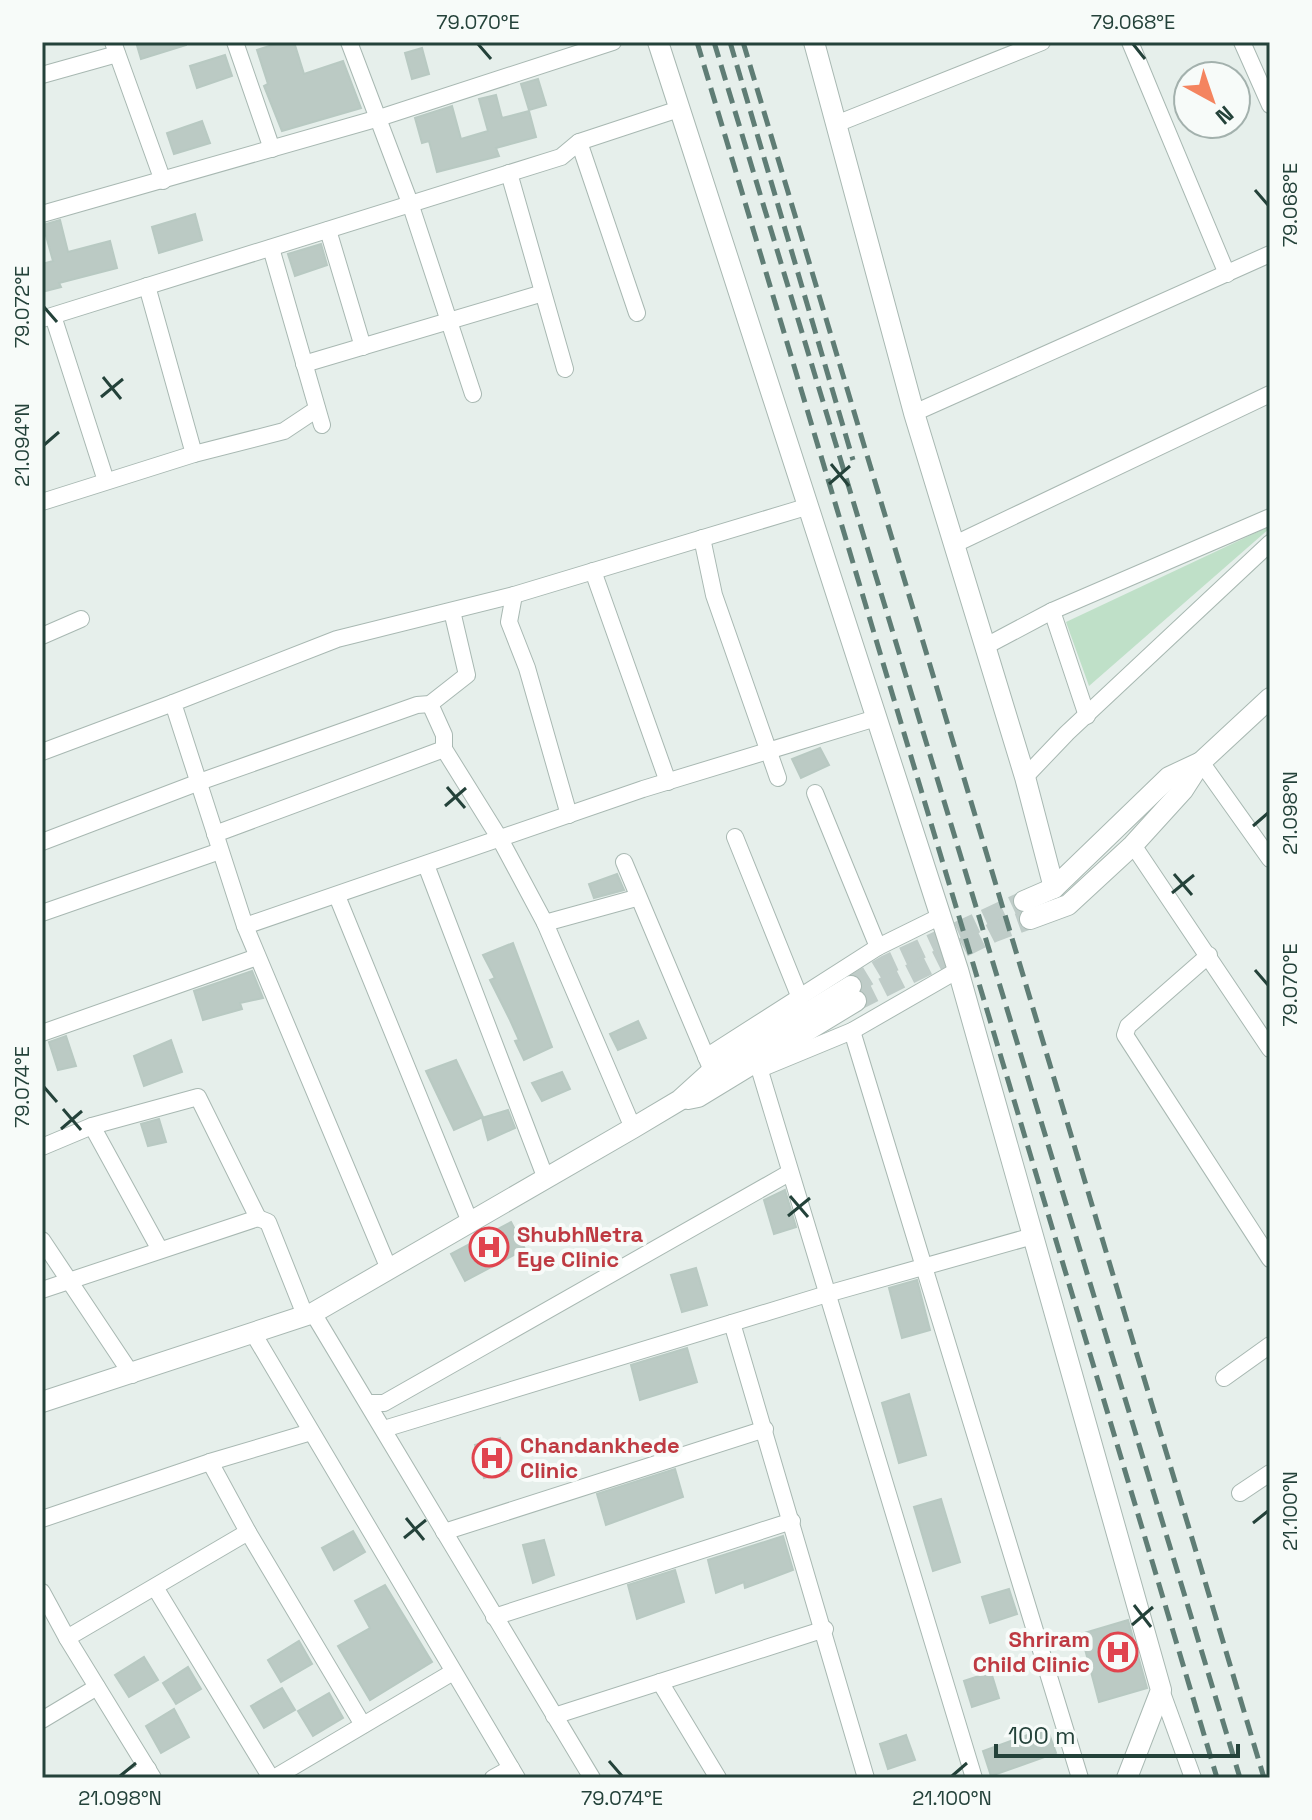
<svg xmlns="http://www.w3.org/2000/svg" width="1312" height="1820" font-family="'Space Grotesk',sans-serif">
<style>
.green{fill:#bfe0c8}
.building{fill:#bbcac4;stroke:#b8c9c2;stroke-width:2}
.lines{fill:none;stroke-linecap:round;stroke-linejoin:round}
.tertiary-tunnel{stroke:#bfccc8;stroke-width:20;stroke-dasharray:20 10;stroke-linecap:butt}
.minor-casing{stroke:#a8b8b2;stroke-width:18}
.tertiary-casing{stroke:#a8b8b2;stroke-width:22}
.minor{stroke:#fff;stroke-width:16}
.tertiary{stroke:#fff;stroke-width:20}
.rail{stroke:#5f7d75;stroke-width:5;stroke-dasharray:16 8;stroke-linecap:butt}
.ticks{fill:none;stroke:#24423a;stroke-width:3}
.labels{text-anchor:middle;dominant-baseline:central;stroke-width:8;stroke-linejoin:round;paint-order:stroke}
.health-label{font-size:22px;font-weight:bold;fill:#be3a42;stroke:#f7fbf9;text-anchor:start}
.neatline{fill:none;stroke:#24423a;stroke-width:3}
.ticks-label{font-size:20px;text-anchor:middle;fill:#24423a}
</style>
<rect width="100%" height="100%" fill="#e6efeb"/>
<path class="green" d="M1270,526V528L1089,686L1066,622Z"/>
<g class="building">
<path d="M136,42H186V45L141,59Z"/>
<path d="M282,42H294L304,74L343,61L361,108L282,131L264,86L268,84L257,50Z"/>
<path d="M422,48L429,74L412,79L405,53Z"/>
<path d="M225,55L232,76L197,88L190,66Z"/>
<path d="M538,79L546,105L529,110L521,84Z"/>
<path d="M496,95L502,118L529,111L536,137L496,148L499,156L437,172L429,141L422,143L415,118L452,106L461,139L488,131L479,99Z"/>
<path d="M202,121L210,143L174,154L167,133Z"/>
<path d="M195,214L202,240L159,253L152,227Z"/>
<path d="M60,220L68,252L110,241L117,268L59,283L61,287L42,292V264L53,261L43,225Z"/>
<path d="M321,244L327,265L295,276L288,254Z"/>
<path d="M820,748L829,765L801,778L792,759Z"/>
<path d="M617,874L624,890L594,898L589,884Z"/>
<path d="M513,943L552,1047L524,1060L515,1041L519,1040L510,1020L490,980L495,978L483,955Z"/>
<path d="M252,971L263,998L240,1003L242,1009L203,1020L194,991Z"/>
<path d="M638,1021L646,1038L618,1050L610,1034Z"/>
<path d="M66,1036L76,1066L58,1070L49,1042Z"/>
<path d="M171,1040L182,1072L144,1086L134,1056Z"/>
<path d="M456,1060L483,1117L454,1130L426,1071Z"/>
<path d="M562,1072L570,1089L542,1101L532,1083Z"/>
<path d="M508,1110L515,1128L488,1140L482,1118Z"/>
<path d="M159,1119L166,1142L148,1146L141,1124Z"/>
<path d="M785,1190L796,1227L774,1234L764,1200Z"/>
<path d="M511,1222L525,1249L465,1281L451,1254Z"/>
<path d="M696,1268L707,1305L682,1312L671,1275Z"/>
<path d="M917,1280L930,1330L902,1338L889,1288Z"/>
<path d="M687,1348L697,1382L640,1400L631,1365Z"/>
<path d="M909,1394L926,1455L899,1463L882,1403Z"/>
<path d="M500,1438L509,1471L484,1478L475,1445Z"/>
<path d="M675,1469L683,1497L606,1525L597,1494Z"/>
<path d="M941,1499L960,1562L933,1571L914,1507Z"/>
<path d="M353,1531L365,1552L334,1570L322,1548Z"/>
<path d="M783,1536L793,1570L745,1588L744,1582L716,1593L708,1560Z"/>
<path d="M544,1540L554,1575L533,1583L523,1545Z"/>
<path d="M675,1570L684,1602L637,1619L628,1585Z"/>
<path d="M385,1585L432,1662L370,1700L338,1646L370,1628L355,1601Z"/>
<path d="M1009,1589L1017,1614L990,1623L982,1597Z"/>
<path d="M1128,1620L1147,1688L1099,1702L1081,1634Z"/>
<path d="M299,1641L312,1664L281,1682L268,1660Z"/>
<path d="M144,1657L158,1680L129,1697L115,1675Z"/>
<path d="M188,1667L201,1689L176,1704L163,1683Z"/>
<path d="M991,1672L999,1698L972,1707L964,1681Z"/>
<path d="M282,1688L295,1710L264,1728L251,1706Z"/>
<path d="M329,1693L343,1718L313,1736L298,1711Z"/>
<path d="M174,1709L189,1737L161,1753L146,1726Z"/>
<path d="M1047,1728L1056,1753L991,1776L983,1751Z"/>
<path d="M906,1735L915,1760L888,1769L880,1744Z"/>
</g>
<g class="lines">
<g class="tertiary-tunnel">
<path d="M851,986L886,965L1024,901"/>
<path d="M856,1001L994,932L1030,919"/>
</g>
<defs>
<g id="minor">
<path d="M113,42L163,181"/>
<path d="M235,42L272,149"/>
<path d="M349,42L410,203L473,394"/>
<path d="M1130,42L1227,274"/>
<path d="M1242,42L1270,105"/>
<path d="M42,75L117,54"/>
<path d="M836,124L1042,42"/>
<path d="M579,142L637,313"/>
<path d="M509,173L565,369"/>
<path d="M42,214L379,118L613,42"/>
<path d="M328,230L363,347"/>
<path d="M271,248L322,425"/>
<path d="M147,286L194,454"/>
<path d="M53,316L106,481"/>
<path d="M42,319L561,157L579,142L679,109"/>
<path d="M304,364L543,293"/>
<path d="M914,413L1270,254"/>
<path d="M42,502L194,454L284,431L317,409"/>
<path d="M702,538L714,595L778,778"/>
<path d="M953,545L1270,394"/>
<path d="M593,571L668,782"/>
<path d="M514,595L509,622L527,668L569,815"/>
<path d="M1052,611L1087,716"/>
<path d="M42,636L81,619"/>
<path d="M986,646L1052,611L1270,517"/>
<path d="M430,704L444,735V749L500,839L545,923L636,898"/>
<path d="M42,752L173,703"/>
<path d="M1201,762L1270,859"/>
<path d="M1025,777L1067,733L1270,543"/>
<path d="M815,793L878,947"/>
<path d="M215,834L444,749"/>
<path d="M735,837L800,998"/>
<path d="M42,842L202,781L417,705L430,704L467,675L452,611"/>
<path d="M1133,845L1270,1049"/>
<path d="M624,862L710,1066"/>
<path d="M426,865L546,1179"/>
<path d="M337,896L470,1222"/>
<path d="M42,913L220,851"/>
<path d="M545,923L633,1128"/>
<path d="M245,926L643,789L876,718"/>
<path d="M1209,955L1128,1026L1125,1035L1270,1259"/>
<path d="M852,1031L1080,1778"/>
<path d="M42,1033L257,957"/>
<path d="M706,1057L878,947L941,916"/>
<path d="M757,1061L974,1778"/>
<path d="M760,1069L852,1031L958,970"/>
<path d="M92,1126L160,1250"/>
<path d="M42,1147L92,1126L198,1097L258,1218"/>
<path d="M42,1240L132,1375"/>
<path d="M389,1269L245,926L173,703L337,639L514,595L806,507"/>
<path d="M42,1290L258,1218L268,1222L305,1315"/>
<path d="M313,1313L592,1778"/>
<path d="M732,1323L866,1778"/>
<path d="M253,1333L517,1778"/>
<path d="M1224,1378L1270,1345"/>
<path d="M369,1403H384L789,1173"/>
<path d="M384,1429L827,1294L1033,1236"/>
<path d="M1240,1493L1270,1473"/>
<path d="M42,1519L210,1462"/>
<path d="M248,1532L210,1462L311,1432"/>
<path d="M444,1532L765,1429"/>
<path d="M156,1589L271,1778"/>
<path d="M42,1592L67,1638"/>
<path d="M494,1617L792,1521"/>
<path d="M660,1682L718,1778"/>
<path d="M1161,1690L1193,1778"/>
<path d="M554,1716L825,1629"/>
<path d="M42,1720L97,1687"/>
<path d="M132,1778L148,1769"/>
<path d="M153,1778L67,1638L248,1532L363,1725"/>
<path d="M274,1778L453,1672"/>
<path d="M493,1778L511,1768"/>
</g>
<g id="tertiary">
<path d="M658,42L958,970L1161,1690L1127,1778"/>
<path d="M814,42L914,413L1025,777L1054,888"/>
<path d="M1024,901L1054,888L1169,777L1201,762"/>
<path d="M1030,919L1068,905L1133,845L1183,790L1201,762L1270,698"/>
<path d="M688,1099L698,1097L856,1001"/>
<path d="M42,1402L313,1313L633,1128L680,1100L712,1071L851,986"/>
</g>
</defs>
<use href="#minor" class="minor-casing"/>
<use href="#tertiary" class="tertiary-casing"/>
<use href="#minor" class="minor"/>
<use href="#tertiary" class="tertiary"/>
<g class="rail">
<path d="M697,42L1217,1778"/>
<path d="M714,42L1240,1778"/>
<path d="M730,42L853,460"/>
<path d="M743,42L1264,1778"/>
</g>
</g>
<path class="ticks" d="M478,44L491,59M1133,44L1145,59M1255,190L1268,205M44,307L57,322M103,377L121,399M101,397L123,379M44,445L59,432M831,464L849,486M829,484L850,466M447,787L465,808M445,806L466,788M1253,826L1268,813M1174,874L1192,895M1172,893L1194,875M1255,970L1268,985M44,1087L57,1102M63,1109L81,1130M61,1129L82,1111M790,1196L808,1217M788,1216L810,1198M406,1518L424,1540M1253,1523L1268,1511M404,1538L426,1520M1134,1605L1151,1627M1132,1625L1153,1607M609,1761L622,1776M120,1776L136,1763M952,1776L967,1763"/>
<defs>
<symbol id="hospital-ring" viewBox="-11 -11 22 22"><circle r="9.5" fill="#f7fbf9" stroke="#e0444e" stroke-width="1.5"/><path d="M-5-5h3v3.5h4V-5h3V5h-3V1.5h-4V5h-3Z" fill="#e0444e"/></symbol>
</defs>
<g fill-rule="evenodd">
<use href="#hospital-ring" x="467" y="1225" width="44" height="44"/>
<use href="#hospital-ring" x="470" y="1436" width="44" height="44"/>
<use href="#hospital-ring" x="1096" y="1630" width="44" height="44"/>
</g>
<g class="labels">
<g class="health-label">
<text x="517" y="1234">ShubhNetra<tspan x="517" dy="25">Eye Clinic</tspan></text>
<text x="520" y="1445">Chandankhede<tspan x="520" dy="25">Clinic</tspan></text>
<text x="1090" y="1639" text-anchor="end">Shriram<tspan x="1090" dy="25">Child Clinic</tspan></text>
</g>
</g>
<rect width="1312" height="1820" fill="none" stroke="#f7fbf9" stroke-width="88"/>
<g transform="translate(1212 100) rotate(140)"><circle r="38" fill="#f7fbf9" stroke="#a3b1ad" stroke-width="2"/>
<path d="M0-6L14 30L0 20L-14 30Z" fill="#f4845f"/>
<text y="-12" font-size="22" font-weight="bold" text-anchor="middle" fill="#24423a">N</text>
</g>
<path d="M996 1744v12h242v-12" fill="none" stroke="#24423a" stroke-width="4"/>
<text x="1008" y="1744" font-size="24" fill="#24423a" stroke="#f7fbf9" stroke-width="6" paint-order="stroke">100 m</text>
<rect x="44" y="44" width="1224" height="1732" class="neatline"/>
<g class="ticks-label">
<text x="478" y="29">79.070°E</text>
<text x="1133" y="29">79.068°E</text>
<text transform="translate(1290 205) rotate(-90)" y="7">79.068°E</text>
<text transform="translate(22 307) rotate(-90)" y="7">79.072°E</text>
<text transform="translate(22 445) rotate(-90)" y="7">21.094°N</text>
<text transform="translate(1290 813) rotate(-90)" y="7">21.098°N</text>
<text transform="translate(1290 985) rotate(-90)" y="7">79.070°E</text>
<text transform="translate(22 1087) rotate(-90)" y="7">79.074°E</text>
<text transform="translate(1290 1511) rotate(-90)" y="7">21.100°N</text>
<text x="120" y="1805">21.098°N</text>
<text x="622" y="1805">79.074°E</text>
<text x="952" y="1805">21.100°N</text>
</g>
</svg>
